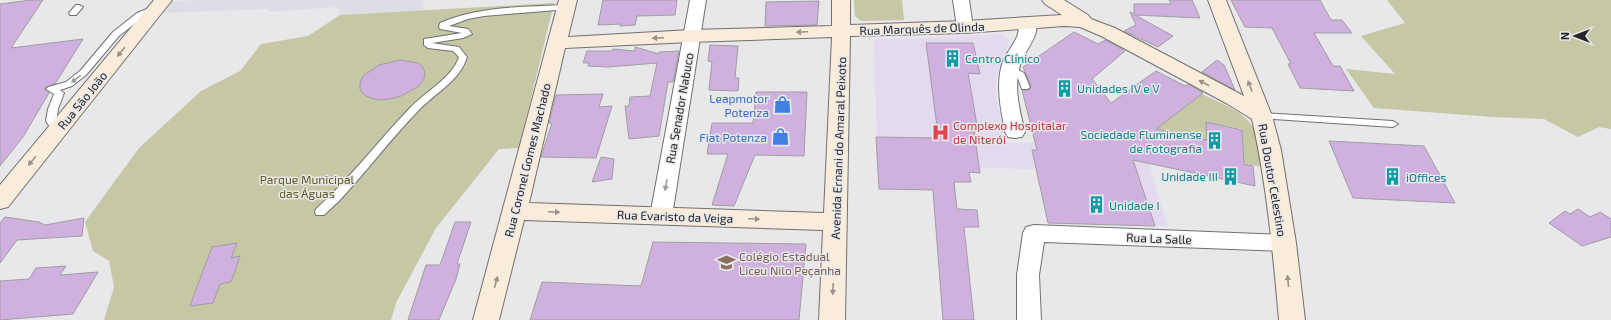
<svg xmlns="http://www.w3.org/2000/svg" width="1611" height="320" font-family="'Exo 2',sans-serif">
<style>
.built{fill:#dddde6}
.education{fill:#e4daef}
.green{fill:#c5c7a5}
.building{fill:#d0b0de;stroke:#9f9ea0}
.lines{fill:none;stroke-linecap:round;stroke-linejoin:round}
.lane-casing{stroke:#707072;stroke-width:2}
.street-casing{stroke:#707072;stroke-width:2}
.secondary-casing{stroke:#707072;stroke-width:2}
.lane{fill:#fff;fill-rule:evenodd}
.street{fill:#fff;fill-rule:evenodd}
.secondary{fill:#faecda;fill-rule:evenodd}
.oneway{fill:#9a9289}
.oneway2{fill:#9d9d9d}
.labels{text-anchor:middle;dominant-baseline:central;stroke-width:3;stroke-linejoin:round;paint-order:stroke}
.street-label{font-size:12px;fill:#252526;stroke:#e8e8ea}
.culture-label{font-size:12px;fill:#0d838f;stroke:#e8e8ea;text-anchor:start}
.shop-label{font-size:12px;fill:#366cbe;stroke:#e8e8ea;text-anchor:end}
.health-label{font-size:12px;fill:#be3a42;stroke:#e8e8ea;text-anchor:start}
.park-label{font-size:12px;fill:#5b5c1e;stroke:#e8e8ea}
.education-label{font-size:12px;fill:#785e54;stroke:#e8e8ea;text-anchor:start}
</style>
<rect width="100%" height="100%" fill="#e8e8ea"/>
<path class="built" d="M194,0H424L422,11L340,15L338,7L268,12L269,9L162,13L170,2Z"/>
<path class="education" d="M1074,32L1119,56L1092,79L1132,128L1152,145L1253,166L1255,186L1159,165L1148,159L1167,226L1075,224L1040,186L1036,169L980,168V173L918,171L878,175L874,42L876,39L926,38L1000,34L1006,36L1010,42L996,80V98L1006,143H1035L1022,89H1028L1023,67Z"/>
<g class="green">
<path d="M854,0H902L904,20L861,21L855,16Z"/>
<path d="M1387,0H1611V129L1599,127L1578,137L1544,119L1493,117L1374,108L1346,69L1395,74L1361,36L1405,23Z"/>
<path d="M554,3L519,148L499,149L436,228L396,303L391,320H104L114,287L109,261L93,251L85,222L139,148L201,91L240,71L261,44L308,36L340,15Z"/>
<path d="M1202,94C1220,103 1248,112 1256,133C1260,143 1260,157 1262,167L1188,152V147L1244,159L1242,129L1206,122L1207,140L1132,128Z"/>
</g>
<g class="building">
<path d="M31,0H43L11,48L83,39L55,84L45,88V90L49,93L46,98L23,137L0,166V4Z"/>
<path d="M603,0H677L675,15L637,16L635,25L620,26L621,24L598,25Z"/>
<path d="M1169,0H1192L1200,18L1135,15L1173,36L1158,47L1124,31L1136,25L1130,12L1134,14V4H1171Z"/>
<path d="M1231,0H1320L1331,20H1342L1352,33H1314L1333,66H1340L1354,91L1300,88L1288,64H1291L1272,28L1245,27Z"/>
<path d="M819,1L817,25L765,26L766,2Z"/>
<path d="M1074,32L1098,44L1106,40L1125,51L1092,79L1111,103L1156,71L1185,86L1188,84L1203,93L1156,129L1207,140L1206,122L1242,130L1244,164L1253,166L1255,186L1133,160L1155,226L1048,223L1032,150H1037L1022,90H1029L1031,86L1023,67Z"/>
<path d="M926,43H973L980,74L968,73L978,131H974L980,173L969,172L971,182H954L957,209L977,210L979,227H964L974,320H943L933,190L879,189L876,137L937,138V134H938Z"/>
<path d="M710,45L738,46L735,78H739L738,91L709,90L712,62L708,61Z"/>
<path d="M635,47L659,54V52L679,51L673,82H668L659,136L629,139L625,106H629L630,97L650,96L657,63L608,67L588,66L589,63H583L587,51H612L613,49L635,51Z"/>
<path d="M400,60L418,63L423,67L425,73L424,79L419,86L401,96L390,99L379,100L370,98L363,94L360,89V83L363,76L379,65Z"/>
<path d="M1217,60L1224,65L1235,90L1202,72Z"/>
<path d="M756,92H807L804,156L755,155L734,206L712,205L728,154H707L712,123H753Z"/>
<path d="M603,94L599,107L612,106L596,158L541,157L552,123H549L556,95Z"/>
<path d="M1329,141L1424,146L1455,203L1353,198Z"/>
<path d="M601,157L614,159L612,179L592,182Z"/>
<path d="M1578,209L1590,217L1600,212L1611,219V237L1582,246L1549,223L1565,211L1570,214Z"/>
<path d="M5,217L39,222L45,225L84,218L82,236L17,240L0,263V223Z"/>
<path d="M455,222H471L457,264H460L456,279L439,320H408L426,265H440Z"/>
<path d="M653,242L806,244L799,320H530L542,282L641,286Z"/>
<path d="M237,243L231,258L240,256L231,282L220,284L213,303L190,306L212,247Z"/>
<path d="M66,266L60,275L98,272L73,314L0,320V281L29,279L36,268Z"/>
</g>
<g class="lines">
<defs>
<g id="lane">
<path d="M76,5H79L83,7L76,15H70L69,13Z"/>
<path d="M566,5H569V9L484,16L468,19L449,26L468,29L472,34L463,38L432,43L459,47L467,57C460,81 435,93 418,111C390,140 366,172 339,201L324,215H316L315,212L316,209C351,178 378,141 410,108C426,91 452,78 459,57L453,51L428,48L424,45V39L462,33L440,29L439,27L440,23C478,6 525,7 566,5Z"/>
<path d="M152,7H155L159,9L143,17L119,36L86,75L72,86L60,90L64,93L58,109L56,121L62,131L60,133H54L46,121L48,109L54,94L46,89L48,87L66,82L80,71L113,32L137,13Z"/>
<path d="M1010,65L1024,73L1030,87L1028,89H1022L1017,76L1006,68L1007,66Z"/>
<path d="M1262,113L1393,121L1398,124L1393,127L1259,118L1257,116Z"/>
</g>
<g id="street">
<path d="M690,0H706L672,216L669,222L661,224L653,222L650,216Z"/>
<path d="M953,0H969L973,27L971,31L965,32L959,31L957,27Z"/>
<path d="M1028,18L1034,19C1043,32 1025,50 1021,62C1013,85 1019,109 1025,132L1022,137L1015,138L1008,137L1005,132C1001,109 995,84 1003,61C1007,53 1013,45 1017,37C1019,31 1019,25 1022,19Z"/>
<path d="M1034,225L1284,235L1292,237L1295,243L1292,249L1284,251L1044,242L1039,275L1041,320H1017V275L1023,233L1026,227Z"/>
</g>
<g id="secondary">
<path d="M154,0H172L8,207L0,209V185Z"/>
<path d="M559,0H577L568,37L691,30L832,26V0H850V25L965,21L1062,15L1045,4L1042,0H1064L1088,15L1091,19L1115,28L1244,96L1208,0H1226L1272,116L1281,150L1296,243L1305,320H1279C1273,253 1267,185 1252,119L1226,103L1101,36L1080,27L1064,26L965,33L850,36L845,320H819L823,230L524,220L499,320H473ZM832,37L824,213L529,203L565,48L691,42Z"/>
</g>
</defs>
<use href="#lane" class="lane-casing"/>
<use href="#street" class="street-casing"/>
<use href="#secondary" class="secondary-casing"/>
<use href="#lane" class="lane"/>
<use href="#street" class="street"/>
<use href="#secondary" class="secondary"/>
</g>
<defs><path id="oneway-solid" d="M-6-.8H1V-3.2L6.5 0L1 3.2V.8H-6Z"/></defs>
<g class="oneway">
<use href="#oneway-solid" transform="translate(802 32) rotate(178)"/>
<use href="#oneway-solid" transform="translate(658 38) rotate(177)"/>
<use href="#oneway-solid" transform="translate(121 52) rotate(129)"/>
<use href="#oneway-solid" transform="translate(1204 83) rotate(-152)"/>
<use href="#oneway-solid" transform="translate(1250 86) rotate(-111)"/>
<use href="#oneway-solid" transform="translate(32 161) rotate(129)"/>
<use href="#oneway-solid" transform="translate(554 212) rotate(2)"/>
<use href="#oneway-solid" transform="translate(754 219) rotate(2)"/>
<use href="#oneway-solid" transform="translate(1288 281) rotate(-96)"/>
<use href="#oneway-solid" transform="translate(496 282) rotate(-75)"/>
<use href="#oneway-solid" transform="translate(833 289) rotate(92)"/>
</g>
<g class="oneway2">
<use href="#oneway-solid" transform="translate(76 79) rotate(143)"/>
<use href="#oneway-solid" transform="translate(666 185) rotate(100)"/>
</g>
<defs>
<symbol id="building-bare" viewBox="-9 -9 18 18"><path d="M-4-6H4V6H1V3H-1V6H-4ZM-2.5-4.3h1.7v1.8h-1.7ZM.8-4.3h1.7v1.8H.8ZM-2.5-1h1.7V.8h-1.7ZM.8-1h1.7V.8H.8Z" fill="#0f9aa8" stroke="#e8e8ea" stroke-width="2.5" paint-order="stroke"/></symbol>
<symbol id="shop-bare" viewBox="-9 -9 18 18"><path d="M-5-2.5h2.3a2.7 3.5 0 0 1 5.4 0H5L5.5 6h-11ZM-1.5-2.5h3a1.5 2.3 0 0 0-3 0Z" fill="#3f7fe0" stroke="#e8e8ea" stroke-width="2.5" paint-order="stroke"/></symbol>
<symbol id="hospital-bare" viewBox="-9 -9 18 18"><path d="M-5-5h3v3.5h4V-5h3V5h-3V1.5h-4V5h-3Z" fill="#e0444e" stroke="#e8e8ea" stroke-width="2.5" paint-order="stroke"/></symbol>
<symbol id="school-bare" viewBox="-9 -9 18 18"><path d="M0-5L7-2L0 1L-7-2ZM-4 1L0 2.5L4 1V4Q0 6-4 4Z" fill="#8d6e63" stroke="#e8e8ea" stroke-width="2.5" paint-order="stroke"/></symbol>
</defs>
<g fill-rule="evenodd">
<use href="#building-bare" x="940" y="46" width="25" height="25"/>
<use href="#building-bare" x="1052" y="76" width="25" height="25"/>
<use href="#shop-bare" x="770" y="92" width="25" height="25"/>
<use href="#hospital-bare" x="928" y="120" width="25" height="25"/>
<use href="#shop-bare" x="768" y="124" width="25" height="25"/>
<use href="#building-bare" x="1202" y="128" width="25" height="25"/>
<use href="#building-bare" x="1218" y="164" width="25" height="25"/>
<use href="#building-bare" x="1380" y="164" width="25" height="25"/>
<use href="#building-bare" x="1084" y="192" width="25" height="25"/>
<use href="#school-bare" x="714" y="250" width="25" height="25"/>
</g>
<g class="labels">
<g class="street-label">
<text transform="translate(922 28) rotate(-2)">Rua Marquês de Olinda</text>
<text transform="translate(82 100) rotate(-51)">Rua São João</text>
<text transform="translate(679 108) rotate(-80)">Rua Senador Nabuco</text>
<text transform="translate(838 148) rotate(-88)">Avenida Ernani do Amaral Peixoto</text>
<text transform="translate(527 160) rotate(-76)">Rua Coronel Gomes Machado</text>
<text transform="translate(1273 180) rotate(80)">Rua Doutor Celestino</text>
<text transform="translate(675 216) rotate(2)">Rua Evaristo da Veiga</text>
<text transform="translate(1159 238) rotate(2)">Rua La Salle</text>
</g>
<g class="culture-label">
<text x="965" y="58">Centro Clínico</text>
<text x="1077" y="88">Unidades IV e V</text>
<text x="1202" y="134" text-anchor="end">Sociedade Fluminense<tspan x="1202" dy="14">de Fotografia</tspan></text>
<text x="1218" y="176" text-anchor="end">Unidade III</text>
<text x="1406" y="177">iOffices</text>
<text x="1109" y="205">Unidade I</text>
</g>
<g class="shop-label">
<text x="769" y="98">Leapmotor<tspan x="769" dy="14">Potenza</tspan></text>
<text x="767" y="137">Fiat Potenza</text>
</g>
<g class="health-label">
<text x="953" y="125">Complexo Hospitalar<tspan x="953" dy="14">de Niterói</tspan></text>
</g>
<g class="park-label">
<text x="307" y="179">Parque Municipal<tspan x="307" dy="14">das Águas</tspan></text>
</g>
<g class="education-label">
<text x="739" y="256">Colégio Estadual<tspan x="739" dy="14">Liceu Nilo Peçanha</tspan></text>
</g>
</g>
<g transform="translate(1575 36) rotate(270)" stroke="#e8e8ea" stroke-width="3" paint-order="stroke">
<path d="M0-3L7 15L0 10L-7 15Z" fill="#252526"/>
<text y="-6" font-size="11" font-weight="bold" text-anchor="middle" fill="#252526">N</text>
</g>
</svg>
